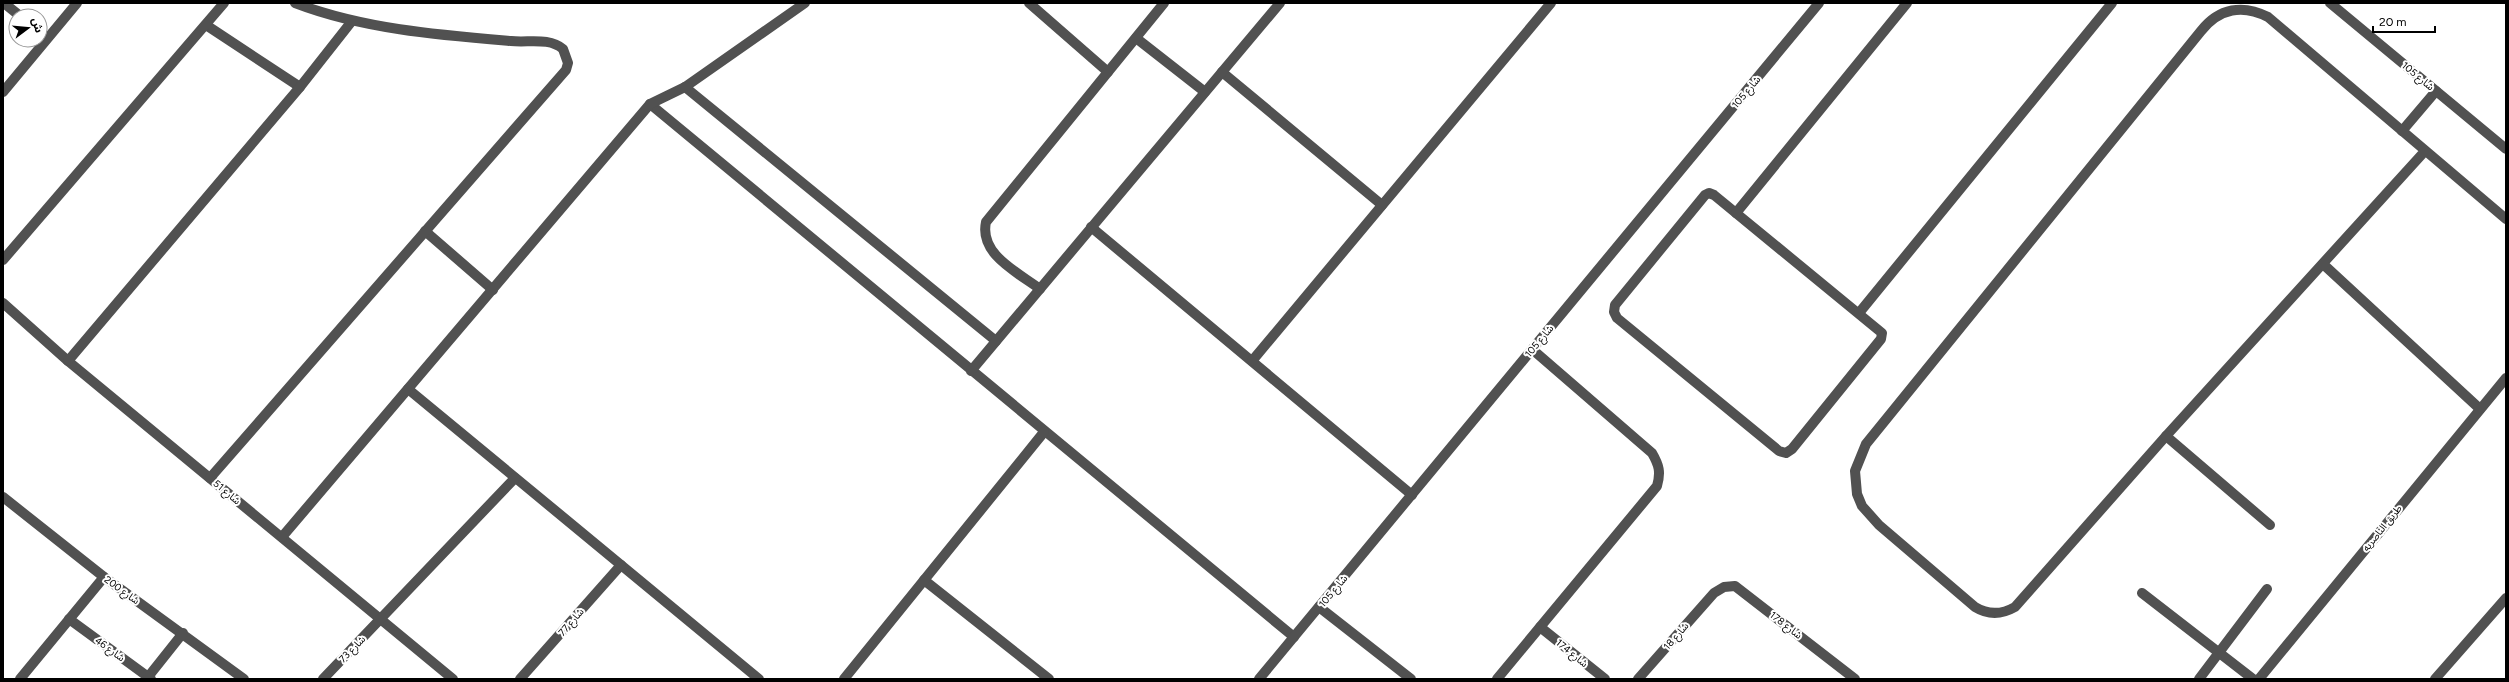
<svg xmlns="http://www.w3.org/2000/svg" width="2509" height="682" font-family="Figtree,'Noto Sans Arabic',sans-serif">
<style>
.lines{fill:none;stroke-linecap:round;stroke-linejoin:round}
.minor{stroke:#515151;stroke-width:10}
.labels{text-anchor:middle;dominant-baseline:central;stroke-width:4;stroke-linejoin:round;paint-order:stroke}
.street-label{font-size:10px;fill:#000;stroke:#fff}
</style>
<rect width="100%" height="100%" fill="#fff"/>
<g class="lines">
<g class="minor">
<path d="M4,3L20,16"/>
<path d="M1029,3L1108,72"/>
<path d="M2330,3L2506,149"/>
<path d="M206,25L300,87"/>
<path d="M1136,38L1205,92"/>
<path d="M1222,72L1382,205"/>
<path d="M685,87L996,341"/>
<path d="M3,92L77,3"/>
<path d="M650,104L1294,637"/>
<path d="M2402,131L2436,91"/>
<path d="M2425,151L2166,436L2015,607C2001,615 1988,615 1975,607L1879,525L1862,506L1857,494L1855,471L1866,444L2201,31C2219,8 2243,4 2268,17L2506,219"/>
<path d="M1709,193L1714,195L1882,333L1881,339L1792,449L1786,453L1779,451L1617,318L1614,312L1615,305L1705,195Z"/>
<path d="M1736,213L1907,3"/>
<path d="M1091,227L1412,495"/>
<path d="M425,231L493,290"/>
<path d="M3,260L224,3"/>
<path d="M2323,264L2480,409"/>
<path d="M1040,289C1017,272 979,254 986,222L1164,3"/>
<path d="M3,303L68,361L453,679"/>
<path d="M1859,313L2112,3"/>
<path d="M68,361L300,87L352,21"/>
<path d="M1252,361L1551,3"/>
<path d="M971,371L1280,3"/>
<path d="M408,389L759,679"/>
<path d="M2166,436L2270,525"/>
<path d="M210,478L566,70L568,63L563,49C549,37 528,43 511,41C439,35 363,29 295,3"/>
<path d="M3,497L104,577L244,679"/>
<path d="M282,537L650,104L685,87L805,3"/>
<path d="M924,580L1049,679"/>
<path d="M2142,593L2253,679"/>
<path d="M1319,607L1411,679"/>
<path d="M69,619L151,679"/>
<path d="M1540,627L1605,679"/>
<path d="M148,677L183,633"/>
<path d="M20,679L104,577"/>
<path d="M323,679L515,478"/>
<path d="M520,679L621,565"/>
<path d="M844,679L1044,432"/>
<path d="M1259,679L1819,3"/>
<path d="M1497,679L1657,486C1661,472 1659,465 1652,453L1533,350"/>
<path d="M1638,679L1714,593L1724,587L1735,586L1855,679"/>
<path d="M2199,679L2267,589"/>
<path d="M2259,679L2506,378"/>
<path d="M2435,679L2506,598"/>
</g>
</g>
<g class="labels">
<g class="street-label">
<text transform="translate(2418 76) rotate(40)">شارع 105</text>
<text transform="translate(1746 92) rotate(-50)">شارع 105</text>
<text transform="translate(1539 341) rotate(-50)">شارع 105</text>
<text transform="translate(227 492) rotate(40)">شارع 51</text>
<text transform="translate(2382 528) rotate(-51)">طريق الناصريه</text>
<text transform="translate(122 590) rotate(36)">شارع 200</text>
<text transform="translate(1333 591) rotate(-50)">شارع 105</text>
<text transform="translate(571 622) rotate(-49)">شارع 77</text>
<text transform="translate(1786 625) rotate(38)">شارع 178</text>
<text transform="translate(1676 636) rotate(-49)">شارع 18</text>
<text transform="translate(110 649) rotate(36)">شارع 46</text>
<text transform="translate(352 649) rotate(-46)">شارع 73</text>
<text transform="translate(1572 653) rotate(39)">شارع 174</text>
</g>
</g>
<rect width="2509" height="682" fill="none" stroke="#000000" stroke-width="8"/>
<g transform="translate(28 28) rotate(74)"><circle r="19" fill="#ffffff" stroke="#999999"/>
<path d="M0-3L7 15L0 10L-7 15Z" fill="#000000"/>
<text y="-6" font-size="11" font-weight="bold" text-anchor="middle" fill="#000000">ش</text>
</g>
<path d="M2373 26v6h62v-6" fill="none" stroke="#000000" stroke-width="2"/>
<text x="2379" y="26" font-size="12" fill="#000000" stroke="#ffffff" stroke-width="3" paint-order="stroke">20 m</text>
</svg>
